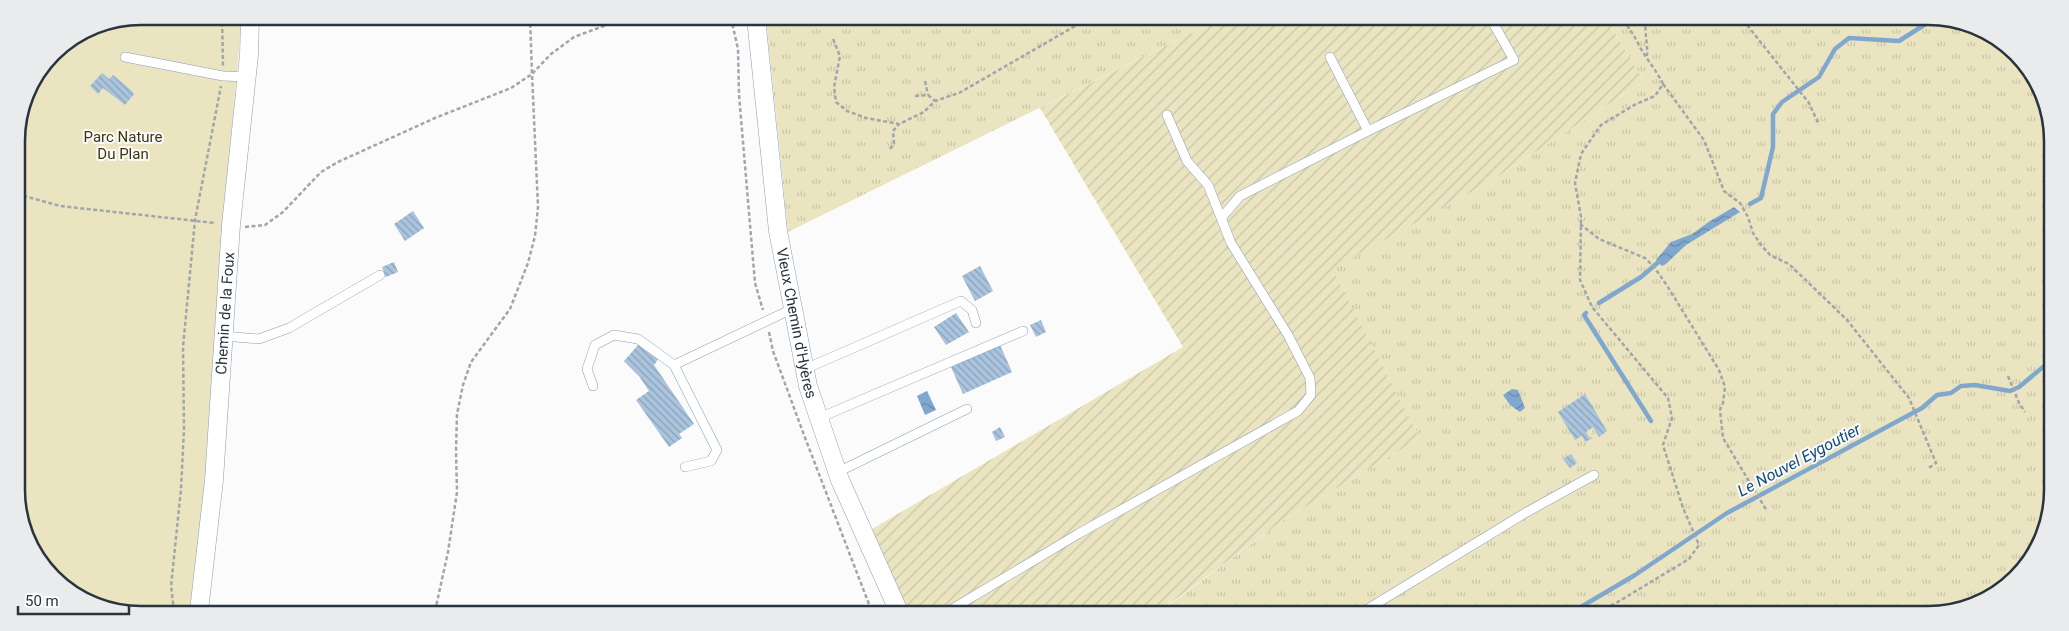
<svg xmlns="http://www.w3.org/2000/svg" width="2069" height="631" font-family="Roboto,sans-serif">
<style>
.grass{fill:url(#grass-tufts)}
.park{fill:#eae5c0}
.garden{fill:url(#garden-furrows)}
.water{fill:url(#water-waves)}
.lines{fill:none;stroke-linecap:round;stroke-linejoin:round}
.stream{stroke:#80a7ce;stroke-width:4.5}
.building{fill:url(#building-back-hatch)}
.lane-casing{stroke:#869fb8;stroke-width:10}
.street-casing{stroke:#869fb8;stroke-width:19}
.path{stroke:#a2a6ab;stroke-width:2.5;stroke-dasharray:4 2.5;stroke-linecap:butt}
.lane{stroke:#fff;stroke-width:9}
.street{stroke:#fff;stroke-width:18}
.labels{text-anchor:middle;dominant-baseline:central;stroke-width:4;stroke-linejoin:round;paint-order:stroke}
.park-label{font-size:15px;fill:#3d370b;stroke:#fbfbfb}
.street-label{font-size:15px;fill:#2a343e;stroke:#fbfbfb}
.water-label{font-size:16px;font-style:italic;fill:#114b7d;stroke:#fbfbfb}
.rim{fill:none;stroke:#2a343e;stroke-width:2.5}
</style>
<defs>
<pattern id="grass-tufts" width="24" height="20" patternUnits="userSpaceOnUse" patternTransform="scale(1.25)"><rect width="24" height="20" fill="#eae5c0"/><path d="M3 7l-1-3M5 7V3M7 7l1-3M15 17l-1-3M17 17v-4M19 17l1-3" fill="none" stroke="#c9c5a6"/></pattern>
<pattern id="garden-furrows" width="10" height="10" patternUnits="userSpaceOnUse" patternTransform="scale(1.25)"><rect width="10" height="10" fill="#eae5c0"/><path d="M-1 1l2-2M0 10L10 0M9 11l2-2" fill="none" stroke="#c9c5a6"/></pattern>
<pattern id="water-waves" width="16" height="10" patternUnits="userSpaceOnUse" patternTransform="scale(1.25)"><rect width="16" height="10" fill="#80a7ce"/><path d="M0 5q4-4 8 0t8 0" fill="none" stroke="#6989a9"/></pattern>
<pattern id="building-back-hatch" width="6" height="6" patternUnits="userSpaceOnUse" patternTransform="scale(1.25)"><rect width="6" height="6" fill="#aac4de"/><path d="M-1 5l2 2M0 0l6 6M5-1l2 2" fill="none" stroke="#8ba0b5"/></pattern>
</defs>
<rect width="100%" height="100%" fill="#fbfbfb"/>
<g class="grass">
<path d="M766,18L1220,19L788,232Z"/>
<path d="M1607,20H1960L2022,59L2050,117L2049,522L2032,559L2004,589L1936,614L1158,613L1282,521L1420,438L1331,269L1486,184L1644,81Z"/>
</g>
<path class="park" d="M141,16H242L218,284L206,480L192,611H109L53,578L19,514L17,133L26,93L53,53L94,26Z"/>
<path class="garden" d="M1220,19L1607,20L1644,81L1486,184L1332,269L1420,438L1282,521L1157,613L908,612L872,529L1183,347L1040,108Z"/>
<g class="water">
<path d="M1734,207L1740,212L1686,245L1666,264L1662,266L1656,260L1671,242L1692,234L1710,221Z"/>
<path d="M1512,389L1518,390L1525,408L1520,412L1510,405L1503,395Z"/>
<path d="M927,391L936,410L925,415L917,396Z"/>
</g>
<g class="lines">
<g class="stream">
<path d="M1750,204L1761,198L1773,147V114L1782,102L1819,77L1835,49L1849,38L1899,41L1932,20"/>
<path d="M1599,303L1641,277L1662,259"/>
<path d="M1586,313L1584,315L1651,421"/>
<path d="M1569,614L1635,575L1727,513L1922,408L1937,395L1951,393L1961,386L1975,385L2010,391L2019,387L2049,362"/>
</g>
</g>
<g class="building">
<path d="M102,73L109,79L113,75L132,91L134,94L125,105L103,88L98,94L90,86Z"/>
<path d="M413,211L424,228L405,241L394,224Z"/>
<path d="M394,262L398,272L386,277L382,267Z"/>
<path d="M980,266L993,291L975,301L962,276Z"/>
<path d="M956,313L969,332L946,345L934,327Z"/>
<path d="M1041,320L1046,332L1036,337L1030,325Z"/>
<path d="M639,344L659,358L654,365L694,424L679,434L682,438L669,447L636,400L649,391L639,376L624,361Z"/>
<path d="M1000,345L1012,372L963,394L951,367Z"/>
<path d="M1585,394L1607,431L1599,437L1593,427L1586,432L1589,437L1593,438L1585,442L1582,436L1575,440L1558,412Z"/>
<path d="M1000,427L1005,437L996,441L992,432Z"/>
<path d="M1571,454L1577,463L1570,468L1563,459Z"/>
</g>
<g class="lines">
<defs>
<g id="lane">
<path d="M125,57L223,76L247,77"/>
<path d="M1368,131L1514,60L1491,19"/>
<path d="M1222,217L1240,196L1368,131L1330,57"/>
<path d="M223,336L259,339L289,328L380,275"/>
<path d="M674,365L717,450L711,461L685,467"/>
<path d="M805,369L961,301L972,310L976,323"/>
<path d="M593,386L587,369L595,345L614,335L638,339L674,365L794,308"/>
<path d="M819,418L1023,331"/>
<path d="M838,472L967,409"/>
<path d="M947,612L1078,534L1298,411L1311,395L1310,378L1288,335L1231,243L1208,185L1187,161L1167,115"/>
<path d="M1361,613L1525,513L1594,475"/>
</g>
<g id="street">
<path id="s1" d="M756,18L778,231L808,386L840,480L899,612"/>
<path id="s2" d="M199,611L214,480L231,225L249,55L250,17"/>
</g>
</defs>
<use href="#lane" class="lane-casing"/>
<use href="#street" class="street-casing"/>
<g class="path">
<path d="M222,16L223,66"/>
<path d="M731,18L738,49L739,95L755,283L763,310"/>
<path d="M1646,20C1644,32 1648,44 1647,56"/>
<path d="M1743,20L1809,103L1819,125"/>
<path d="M833,39L840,56L834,87L836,102L847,111L866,118L899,124L924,112L935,101L959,93L1089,18"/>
<path d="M925,81L928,95"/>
<path d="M1663,84L1704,140L1724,191L1740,203L1748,217L1753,233L1761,245L1770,255L1789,264L1847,320L1909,398L1936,463L1927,469"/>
<path d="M915,96L928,95L935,101"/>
<path d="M890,149L894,144L893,131L899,124"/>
<path d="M17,194L60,206L215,223"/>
<path d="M1580,224L1599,239L1645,258L1654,267L1666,284L1719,370L1725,387L1723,403L1720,410L1723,438L1767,511"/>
<path d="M245,227L265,225L283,212L321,172L338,162L435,118L511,88L532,74L530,17"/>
<path d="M769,332L773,351L804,435L872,612"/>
<path d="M2008,376L2019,403L2025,412"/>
<path d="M51,575L93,601"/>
<path d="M174,611L171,586L181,489L184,429L183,347L195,220L221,86"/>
<path d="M435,611L448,552L457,492L456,452L457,414L463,385L471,362L510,309L528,263L535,236L538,207L532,74L551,54L574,37L628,17"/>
<path d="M1593,614L1616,603L1689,559L1699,545L1683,508L1663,445L1672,418L1668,398L1592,307L1580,280L1581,217L1575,183L1581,154L1601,125L1636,104L1655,96L1663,84C1657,71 1647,60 1640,47C1635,37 1630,29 1623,20"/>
</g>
<use href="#lane" class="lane"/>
<use href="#street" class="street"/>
</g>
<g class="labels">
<g class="park-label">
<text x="123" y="137">Parc Nature<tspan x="123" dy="17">Du Plan</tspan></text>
</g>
<g class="street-label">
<text stroke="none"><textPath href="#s2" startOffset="299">Chemin de la Foux</textPath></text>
<text stroke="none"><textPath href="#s1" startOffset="308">Vieux Chemin d'Hyères</textPath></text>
</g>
<g class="water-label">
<text transform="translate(1799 460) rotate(-28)">Le Nouvel Eygoutier</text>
</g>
</g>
<path d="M0 0H2069V631H0ZM141 25H1928A116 116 0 0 1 2044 141V490A116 116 0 0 1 1928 606H141A116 116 0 0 1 25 490V141A116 116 0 0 1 141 25Z" fill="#eaebec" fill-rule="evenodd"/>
<path class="rim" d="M141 25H1928A116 116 0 0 1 2044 141V490A116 116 0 0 1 1928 606H141A116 116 0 0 1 25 490V141A116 116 0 0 1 141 25Z"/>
<path d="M18 606v8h111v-8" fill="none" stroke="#2a343e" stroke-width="2.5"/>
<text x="25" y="606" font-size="15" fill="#2a343e" stroke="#fbfbfb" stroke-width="4" paint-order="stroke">50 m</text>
</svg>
